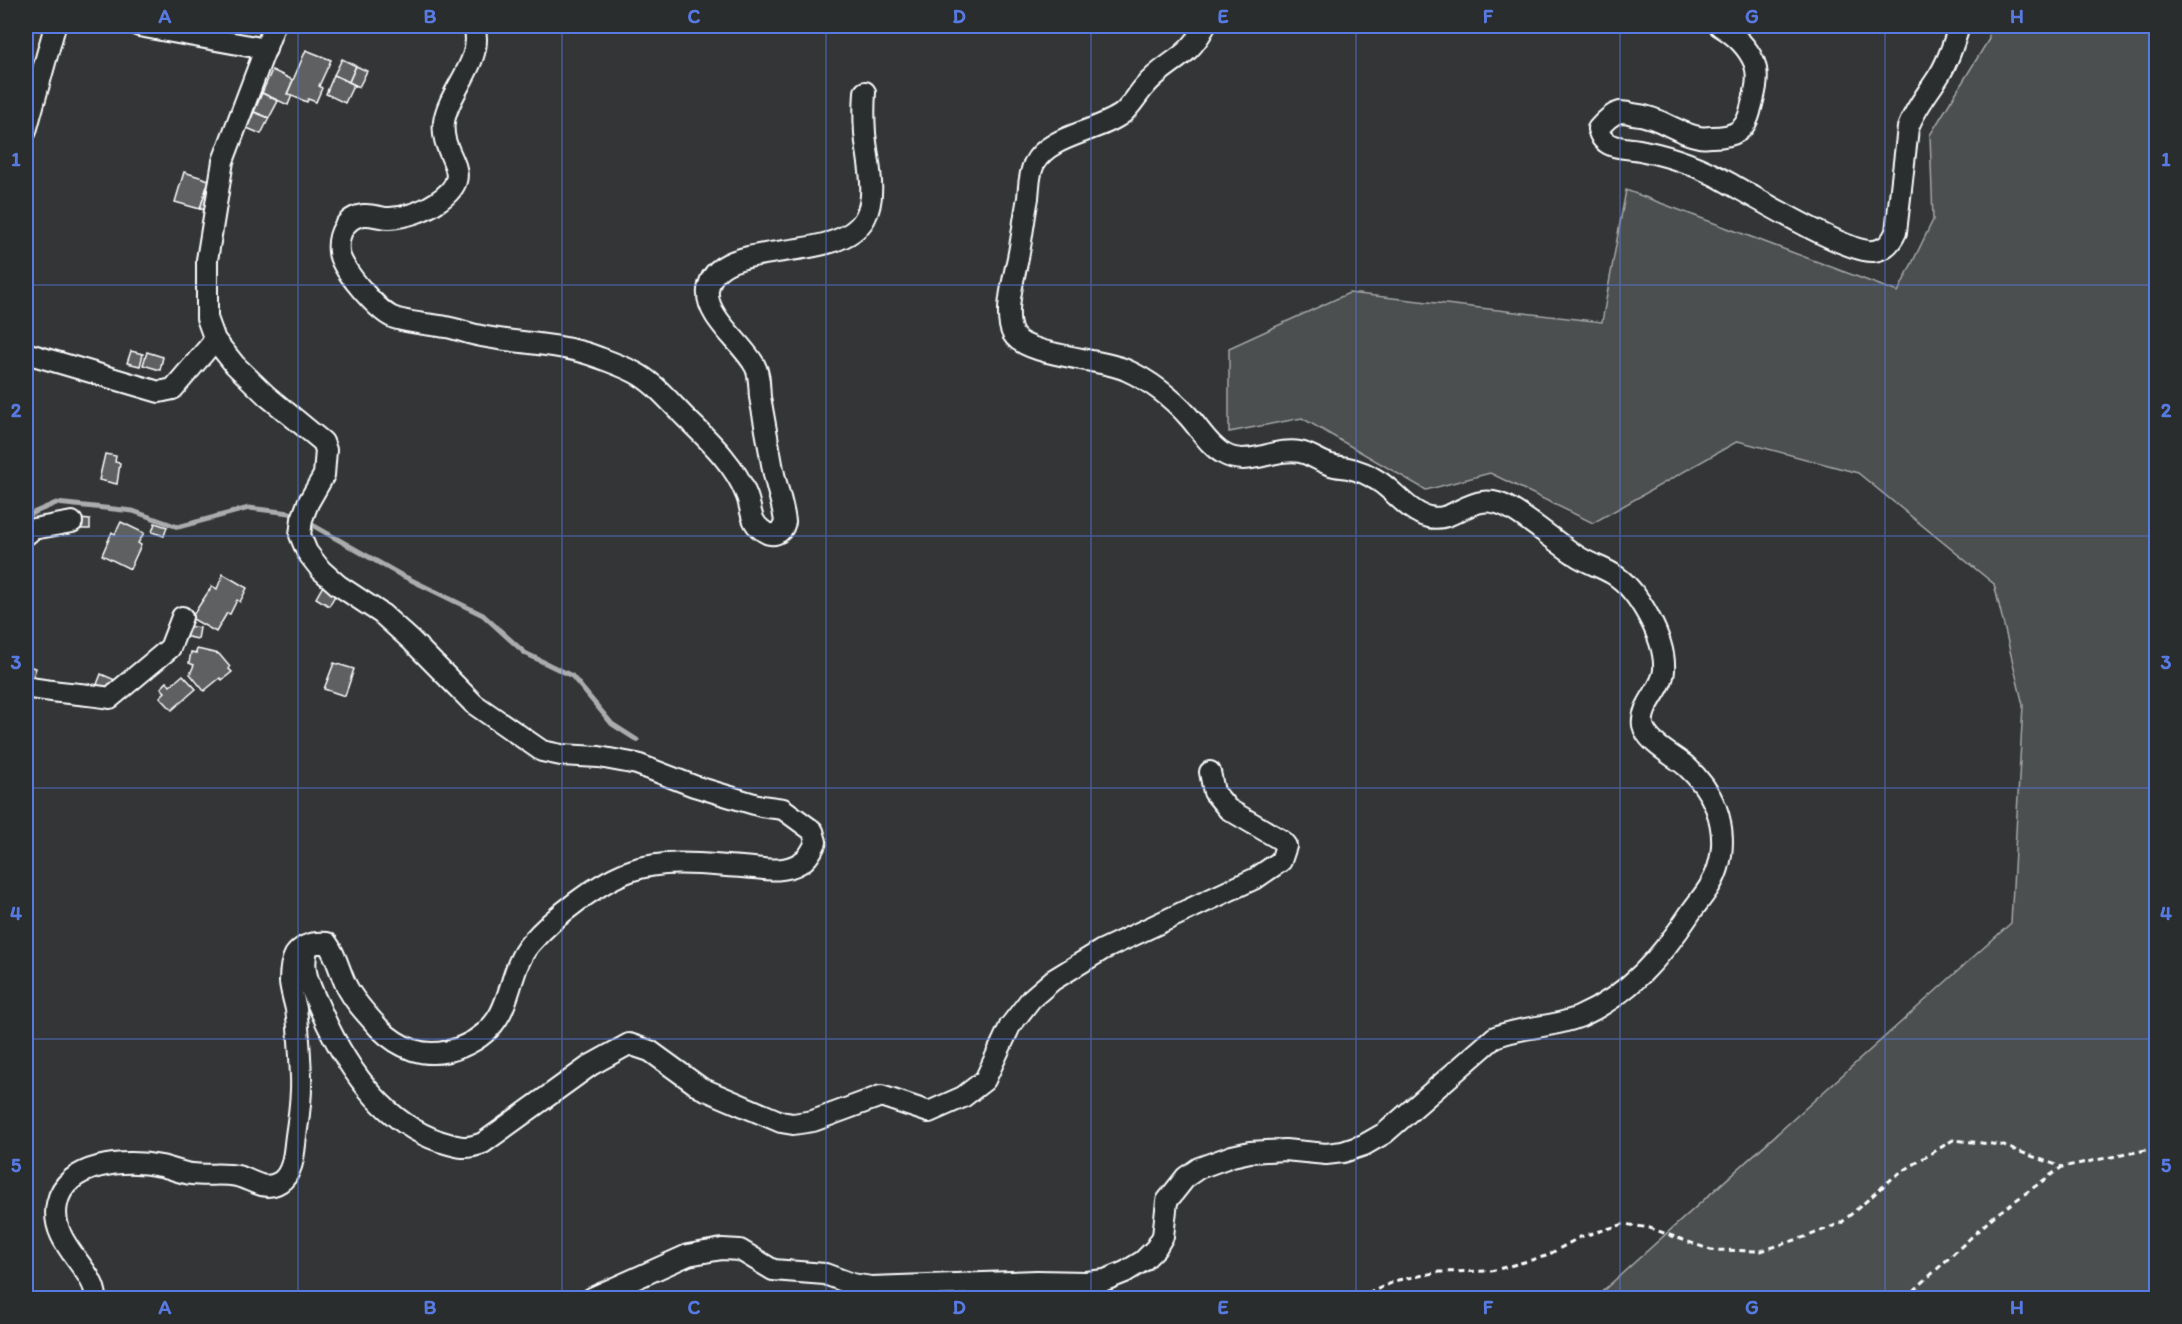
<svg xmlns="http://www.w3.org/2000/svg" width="2182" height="1324" font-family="Itim,sans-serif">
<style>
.green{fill:#4c4f50;stroke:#a6a7a8;stroke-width:1.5}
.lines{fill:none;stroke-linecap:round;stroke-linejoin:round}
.stream{stroke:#abacad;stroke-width:5}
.building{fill:#5f6162;stroke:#fff;stroke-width:1.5}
.minor-casing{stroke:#fff;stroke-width:24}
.path{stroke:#fff;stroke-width:3;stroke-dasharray:6 4.5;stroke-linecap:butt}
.minor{stroke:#2a2d2e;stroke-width:20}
.grid{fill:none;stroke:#567ae2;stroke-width:1.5;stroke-opacity:0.55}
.neatline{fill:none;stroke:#567ae2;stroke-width:2}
.grid-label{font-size:20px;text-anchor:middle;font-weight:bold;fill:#567ae2}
</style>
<rect width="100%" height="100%" fill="#333536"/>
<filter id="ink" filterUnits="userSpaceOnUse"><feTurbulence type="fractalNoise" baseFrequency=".0167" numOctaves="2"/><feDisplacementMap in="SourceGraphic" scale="12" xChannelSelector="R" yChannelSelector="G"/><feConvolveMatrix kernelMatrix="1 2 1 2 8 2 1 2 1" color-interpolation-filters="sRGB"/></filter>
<g filter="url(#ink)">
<path class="green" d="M1988,26H2156V1298H1589L1596,1297L2011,923L2023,705L1994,584L1858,473L1738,441L1593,523L1490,473L1426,490L1302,418L1229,432V348L1349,293L1602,322L1626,190L1898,292L1933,220L1930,135L1989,39Z"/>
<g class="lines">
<g class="stream">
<path d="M26,516L56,503L133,511L178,527L249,508L290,513L299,518"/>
<path d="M307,522L399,574L483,615L525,653L572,676L612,724L637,740"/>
</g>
</g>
<g class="building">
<path d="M306,50L331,60L319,86L322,88L316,102L308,99L307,102L287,94Z"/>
<path d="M342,59L356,66L349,82L334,75Z"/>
<path d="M356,66L367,71L359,87L349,82Z"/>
<path d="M272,70L293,80L287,94L292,95L288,105L262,93Z"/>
<path d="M334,75L359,87L353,86L345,103L326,94Z"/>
<path d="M262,93L278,101L269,118L254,112Z"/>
<path d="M254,112L269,118L261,134L247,128Z"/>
<path d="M184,172L209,180L200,209L175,202Z"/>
<path d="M209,180L214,181L209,210L200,209Z"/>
<path d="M131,351L143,354L140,366L127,363Z"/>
<path d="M147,352L163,357L160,370L143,365Z"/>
<path d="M105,454L116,456L115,462L120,463L117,484L99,480Z"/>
<path d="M80,519L90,520V529H80Z"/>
<path d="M121,522L144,533L138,543L141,545L130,569L102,555L112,532L115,534Z"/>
<path d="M155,523L167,527L164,536L152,532Z"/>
<path d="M223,574L247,588L240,602L237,600L230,614L227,613L216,632L191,618L212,586L217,589Z"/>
<path d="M324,584L337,592L329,606L316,598Z"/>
<path d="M185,626L200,628L198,639L183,636Z"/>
<path d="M197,649L219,654L230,667L229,669L232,672L222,680L220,678L204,691L190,674L194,665L189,663L191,652L196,653Z"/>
<path d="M334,663L354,669L345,696L324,689Z"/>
<path d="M27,666L36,668L32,681L26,679Z"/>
<path d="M101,674L115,680L112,685L109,684L105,691L96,687Z"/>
<path d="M183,675L196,689L172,710L160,697L165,692L161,688L167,682L170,686Z"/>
<path d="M26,884L33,890L26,901Z"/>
</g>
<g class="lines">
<defs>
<g id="minor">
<path d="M139,26L266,49"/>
<path d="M474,26C485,60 448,91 444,122C439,158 480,173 437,202C424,211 406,217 390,218C382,219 373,214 364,215C345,217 337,235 339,252C340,268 377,310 392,317C406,323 430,324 446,327C458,329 469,334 481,336C521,344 562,343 600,358C611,362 624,367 634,372C654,382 669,401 685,417C707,439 735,464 746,494C752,507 749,521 762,530C772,538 782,534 785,522C783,503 775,484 772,464C768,442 764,420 760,397C759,387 760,375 755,366C743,343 705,317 708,290C715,234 837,268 865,218C878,194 867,159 865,133C864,119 864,106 865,92"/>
<path d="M1720,26C1735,35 1747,46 1754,62C1760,77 1755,93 1751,108C1746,131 1735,137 1712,137C1708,137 1703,138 1699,137C1676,133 1659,116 1633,114C1630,113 1623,112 1620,112C1611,114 1603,123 1598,129C1600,136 1602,140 1609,144C1618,149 1633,148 1644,151C1674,157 1703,168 1729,183C1754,197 1849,254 1873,251C1885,250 1891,243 1896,232L1908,128C1915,108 1929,92 1940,74C1949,59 1954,43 1959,26"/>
<path d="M26,131L55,26"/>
<path d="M26,353L159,392L173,389L215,340"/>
<path d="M26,535L33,529L72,522"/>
<path d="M26,687C54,693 82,693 110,698L170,648L182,617"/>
<path d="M308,946C300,971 311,988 321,1011C345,1065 381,1121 439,1141C458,1147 465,1150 483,1143L591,1065L629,1044L650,1051L701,1088L781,1122L793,1124L813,1121L881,1096L929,1112L963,1097L985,1080L1010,1026L1031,999L1053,980L1102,950L1256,878L1281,861L1286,846L1281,840L1228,809L1214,792L1210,772"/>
<path d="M96,1298C95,1268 49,1244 57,1204C65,1162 126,1159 161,1166C171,1168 181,1173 192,1174C207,1176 223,1173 237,1176C253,1180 264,1192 280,1182C294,1173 294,1150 296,1136C299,1116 302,1097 301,1077C300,1054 299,1031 296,1009C294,1000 291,991 290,982C290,974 291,962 295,955C303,944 316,942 327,943C337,956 339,971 346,985C353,1000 367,1015 379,1028C388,1037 401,1046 413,1050C444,1060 484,1043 500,1014C512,992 513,964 530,944C552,918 601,880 633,870C667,859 708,865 742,867C761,868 782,874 800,863C808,859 813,849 816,842L813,831L783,809L761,806L694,786L637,764L599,757L561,755L542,751L474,704L412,641L382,614L338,585L321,570L307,552L300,535L302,519L308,503L324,475L326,450L323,442L267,396L235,365L215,340L207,318V260L223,161L274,26"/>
<path d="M592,1298L688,1255L722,1249L740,1250L773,1270L825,1274L852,1284L871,1287L1037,1281L1086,1282L1105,1280L1125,1272L1143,1261L1156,1248L1163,1236L1167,1201L1186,1177L1199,1168L1232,1156L1250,1152L1285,1150L1326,1154L1343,1152L1364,1145L1385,1133L1495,1037C1522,1026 1552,1028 1579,1017C1629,995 1662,956 1691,912C1701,898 1713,885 1718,868C1724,849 1723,827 1716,808C1710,793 1698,777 1686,766C1673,755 1647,743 1643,725C1640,706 1663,689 1664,670C1666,640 1638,589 1613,574C1600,566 1586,563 1574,554C1553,540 1533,522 1511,509C1473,486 1457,524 1429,517C1410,513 1395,492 1380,482C1371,476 1359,470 1348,468C1343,467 1337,467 1331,465C1320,462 1311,454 1300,452C1274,447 1248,468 1224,454C1209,446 1200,429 1188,416C1172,398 1149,380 1126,370C1100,358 1025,356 1013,334C1003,316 1014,277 1018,258C1022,238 1024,218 1028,198C1029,187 1029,174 1034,164C1048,135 1099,132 1123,113C1132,105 1137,95 1145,86C1166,61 1188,60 1205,26"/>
</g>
</defs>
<use href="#minor" class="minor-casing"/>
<g class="path">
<path d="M1358,1298L1398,1280L1440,1272L1491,1271L1546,1256L1580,1237L1624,1224L1650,1228L1711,1250L1761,1251L1808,1236L1841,1223L1895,1176L1953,1140L2001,1145L2062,1167"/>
<path d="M1906,1298L1994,1216L2062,1167L2156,1148"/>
</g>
<use href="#minor" class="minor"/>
</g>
</g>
<path class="grid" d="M298,26V1298M562,26V1298M826,26V1298M1091,26V1298M1356,26V1298M1620,26V1298M1885,26V1298M26,285H2156M26,536H2156M26,788H2156M26,1039H2156"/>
<rect width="2182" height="1324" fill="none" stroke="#2a2d2e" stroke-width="66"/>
<rect x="33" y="33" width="2116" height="1258" class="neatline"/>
<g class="grid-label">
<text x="165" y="23">A</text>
<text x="430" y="23">B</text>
<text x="694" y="23">C</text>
<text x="959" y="23">D</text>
<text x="1223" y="23">E</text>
<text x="1488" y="23">F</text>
<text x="1752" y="23">G</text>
<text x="2017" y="23">H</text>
<text x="16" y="166">1</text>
<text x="2166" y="166">1</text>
<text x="16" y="417">2</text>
<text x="2166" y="417">2</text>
<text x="16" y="669">3</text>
<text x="2166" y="669">3</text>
<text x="16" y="920">4</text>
<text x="2166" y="920">4</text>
<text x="16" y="1172">5</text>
<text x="2166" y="1172">5</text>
<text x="165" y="1314">A</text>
<text x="430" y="1314">B</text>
<text x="694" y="1314">C</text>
<text x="959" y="1314">D</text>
<text x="1223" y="1314">E</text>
<text x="1488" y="1314">F</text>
<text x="1752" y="1314">G</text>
<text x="2017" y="1314">H</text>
</g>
</svg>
